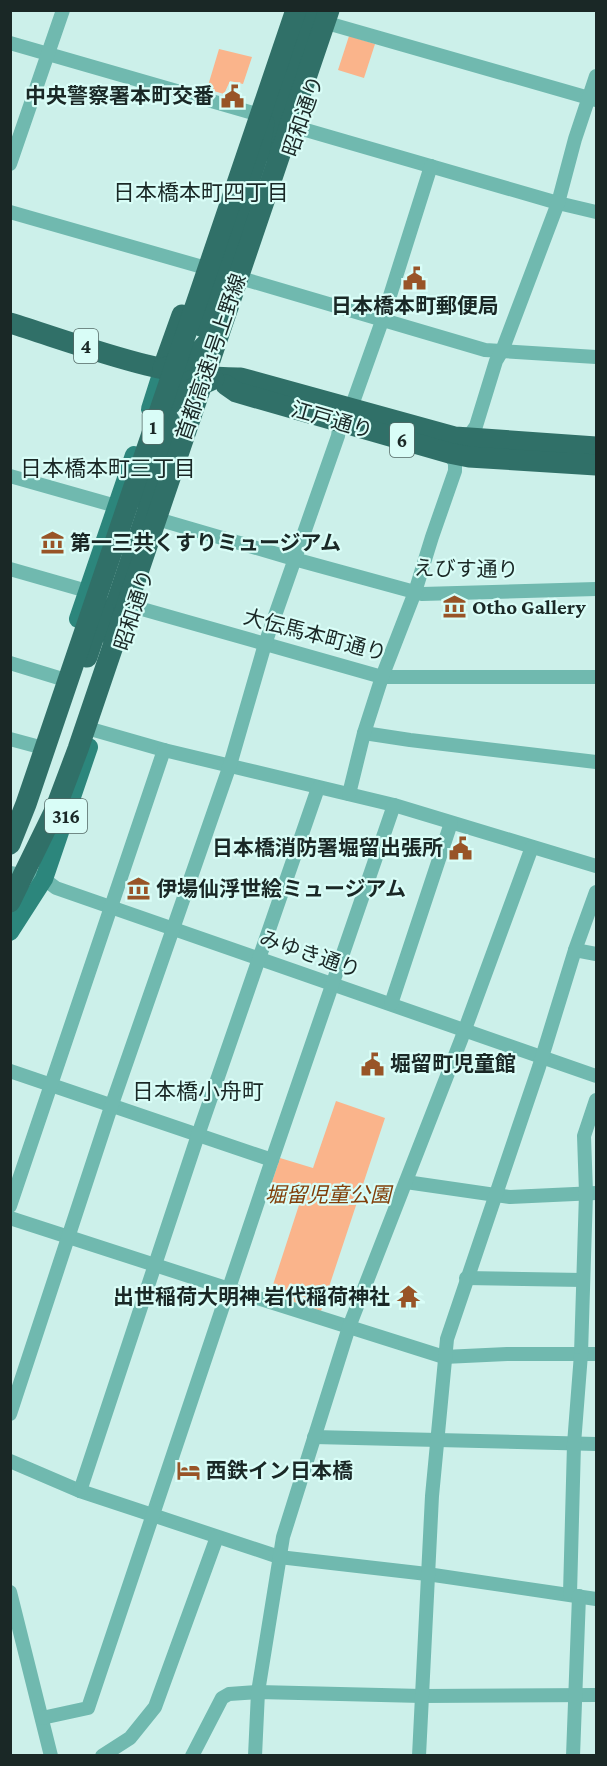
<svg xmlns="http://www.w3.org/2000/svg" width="607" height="1766" font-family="'Crimson Pro','Noto Sans JP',serif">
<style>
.green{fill:#fab48b}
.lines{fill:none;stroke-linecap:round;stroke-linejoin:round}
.minor{stroke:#70b9af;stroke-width:14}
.major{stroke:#2c867c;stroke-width:18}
.highway{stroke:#307068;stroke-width:21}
.highway-bridge{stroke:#307068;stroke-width:21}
.labels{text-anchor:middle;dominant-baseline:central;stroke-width:4.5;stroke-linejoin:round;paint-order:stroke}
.shield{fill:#d9fdf7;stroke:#536865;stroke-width:1.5}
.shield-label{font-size:20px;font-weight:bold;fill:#1a2826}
.poi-label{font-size:21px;font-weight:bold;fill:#1a2826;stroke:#d9fdf7;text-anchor:start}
.street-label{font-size:21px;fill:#1a2826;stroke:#d9fdf7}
.park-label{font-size:21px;font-style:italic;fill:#813e09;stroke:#d9fdf7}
.neighbourhood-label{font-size:22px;fill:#1a2826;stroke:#d9fdf7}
</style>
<rect width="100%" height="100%" fill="#ccf0ea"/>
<g class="green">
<path d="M349,36L375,44L364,78L338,70Z"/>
<path d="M219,49L252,57L243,84L230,81L224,94L207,89Z"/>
<path d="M336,1101L385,1118L321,1311L270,1294L299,1205L268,1194L280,1158L313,1168Z"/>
</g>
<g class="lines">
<g class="minor">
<path d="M334,25L596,100"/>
<path d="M10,43L253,113"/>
<path d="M299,128L558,203L596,212"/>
<path d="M10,164L63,10"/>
<path d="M10,212L199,266"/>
<path d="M247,280L485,350L596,357"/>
<path d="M351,408L382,321L431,166"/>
<path d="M460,437L471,433L476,426L496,361L502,351L558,203L575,139L596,76"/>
<path d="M10,476L116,506"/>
<path d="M164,521L294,559L422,594L596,589"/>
<path d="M10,569L87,591"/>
<path d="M135,607L382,677H596"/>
<path d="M10,663L59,678"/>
<path d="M94,730L164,750L394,805L596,866"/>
<path d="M364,733L410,740L596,762"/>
<path d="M10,739L36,746"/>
<path d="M349,794L364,733L382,677L415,592L432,537L455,471V463L449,453"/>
<path d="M10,873L44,879L56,888L596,1076"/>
<path d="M575,950L596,954"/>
<path d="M391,1004L451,823"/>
<path d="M10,1071L272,1160"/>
<path d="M406,1182L510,1197L596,1193"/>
<path d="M10,1206L164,750"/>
<path d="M10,1218L229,1289L444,1357L507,1354H596"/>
<path d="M466,1278L583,1280"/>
<path d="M10,1414L111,1107L230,765L265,644L338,436L340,422"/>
<path d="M314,1437L596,1444"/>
<path d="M10,1461L80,1491L279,1557L427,1574L596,1599"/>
<path d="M80,1491L198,1135L318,788"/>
<path d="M10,1592L51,1756"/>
<path d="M570,1594L574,1444L581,1354L586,1193L584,1136L596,1100"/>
<path d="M42,1718L88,1708L272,1160L394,805"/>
<path d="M102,1756L130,1738L155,1707L217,1537"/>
<path d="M192,1756L222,1698L229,1694L258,1692L422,1696L596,1695"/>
<path d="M255,1756L258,1692L283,1537L349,1327L461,1040L532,847"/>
<path d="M419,1756L432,1496L447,1339L539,1067L575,950L596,892"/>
<path d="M573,1756L579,1596"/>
</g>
<g class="major">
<path d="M150,409L163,368"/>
<path d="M78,619L134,455"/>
<path d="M10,932L44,879L89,747"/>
</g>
<g class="highway">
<path d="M270,150L316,10"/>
<path d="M10,323C81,345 167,379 241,378L455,437L596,447"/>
<path d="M201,326L259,152L264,123"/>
<path d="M163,368L182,315"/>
<path d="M163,368C192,362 204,349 221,326"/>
<path d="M226,385L236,392L449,453L469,457L596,465"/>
<path d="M154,419L183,393L214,379"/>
<path d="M142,497L169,420"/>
<path d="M110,634L116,604L157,483"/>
<path d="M87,657L103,609"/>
</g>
<g class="highway-bridge">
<path d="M10,844L26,804L296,10"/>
<path d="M10,902L55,810L78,749L329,10"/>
</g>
</g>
<defs>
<symbol id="civic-bare" viewBox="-9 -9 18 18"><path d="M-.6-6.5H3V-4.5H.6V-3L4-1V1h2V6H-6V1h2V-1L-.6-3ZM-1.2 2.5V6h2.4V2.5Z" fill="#985427" stroke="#d9fdf7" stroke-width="2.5" paint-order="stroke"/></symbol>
<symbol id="museum-bare" viewBox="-9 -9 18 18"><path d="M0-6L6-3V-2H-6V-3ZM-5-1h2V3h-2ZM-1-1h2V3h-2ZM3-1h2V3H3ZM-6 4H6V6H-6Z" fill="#985427" stroke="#d9fdf7" stroke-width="2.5" paint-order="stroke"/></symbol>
<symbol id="temple-bare" viewBox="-9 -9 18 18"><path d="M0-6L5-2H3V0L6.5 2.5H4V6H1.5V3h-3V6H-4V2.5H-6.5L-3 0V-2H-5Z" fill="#985427" stroke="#d9fdf7" stroke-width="2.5" paint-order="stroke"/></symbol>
<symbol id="hotel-bare" viewBox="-9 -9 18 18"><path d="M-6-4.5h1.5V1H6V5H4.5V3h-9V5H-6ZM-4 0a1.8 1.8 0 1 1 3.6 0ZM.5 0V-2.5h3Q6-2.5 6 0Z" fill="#985427" stroke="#d9fdf7" stroke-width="2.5" paint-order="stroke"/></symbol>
</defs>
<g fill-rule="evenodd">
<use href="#civic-bare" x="216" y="80" width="33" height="33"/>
<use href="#civic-bare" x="398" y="262" width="33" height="33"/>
<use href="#museum-bare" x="36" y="526" width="33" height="33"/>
<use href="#museum-bare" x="438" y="590" width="33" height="33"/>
<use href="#civic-bare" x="444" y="832" width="33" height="33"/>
<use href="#museum-bare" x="122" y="872" width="33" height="33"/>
<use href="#civic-bare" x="356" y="1048" width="33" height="33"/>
<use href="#temple-bare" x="392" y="1280" width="33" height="33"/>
<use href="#hotel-bare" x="172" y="1454" width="33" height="33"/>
</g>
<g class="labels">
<g class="shield">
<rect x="74" y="329" width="24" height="34" rx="4.5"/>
<rect x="142.5" y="410" width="21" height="34" rx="4.5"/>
<rect x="390" y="423" width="24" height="34" rx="4.5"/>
<rect x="45" y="799" width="42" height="34" rx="4.5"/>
</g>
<g class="shield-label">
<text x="86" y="346">4</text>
<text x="153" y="427">1</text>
<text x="402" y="440">6</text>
<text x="66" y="816">316</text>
</g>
<g class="poi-label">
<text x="214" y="96" text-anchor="end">中央警察署本町交番</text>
<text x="415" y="306" text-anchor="middle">日本橋本町郵便局</text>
<text x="70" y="543">第一三共くすりミュージアム</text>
<text x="472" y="607">Otho Gallery</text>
<text x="443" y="848" text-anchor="end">日本橋消防署堀留出張所</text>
<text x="156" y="889">伊場仙浮世絵ミュージアム</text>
<text x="390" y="1064">堀留町児童館</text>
<text x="390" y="1297" text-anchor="end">出世稲荷大明神 岩代稲荷神社</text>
<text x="206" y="1471">西鉄イン日本橋</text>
</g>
<g class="street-label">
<text transform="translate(303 116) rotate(-71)">昭和通り</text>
<text transform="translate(211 357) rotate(-71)">首都高速1号上野線</text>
<text transform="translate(332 420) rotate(16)">江戸通り</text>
<text transform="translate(466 569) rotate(1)">えびす通り</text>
<text transform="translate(134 610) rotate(-72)">昭和通り</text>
<text transform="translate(315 635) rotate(15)">大伝馬本町通り</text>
<text transform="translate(310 954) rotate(19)">みゆき通り</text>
</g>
<g class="park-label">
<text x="328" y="1195">堀留児童公園</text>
</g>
<g class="neighbourhood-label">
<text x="201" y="192">日本橋本町四丁目</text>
<text x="108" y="468">日本橋本町三丁目</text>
<text x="198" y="1091">日本橋小舟町</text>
</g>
</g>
<rect width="607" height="1766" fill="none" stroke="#1a2826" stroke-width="24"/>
</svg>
